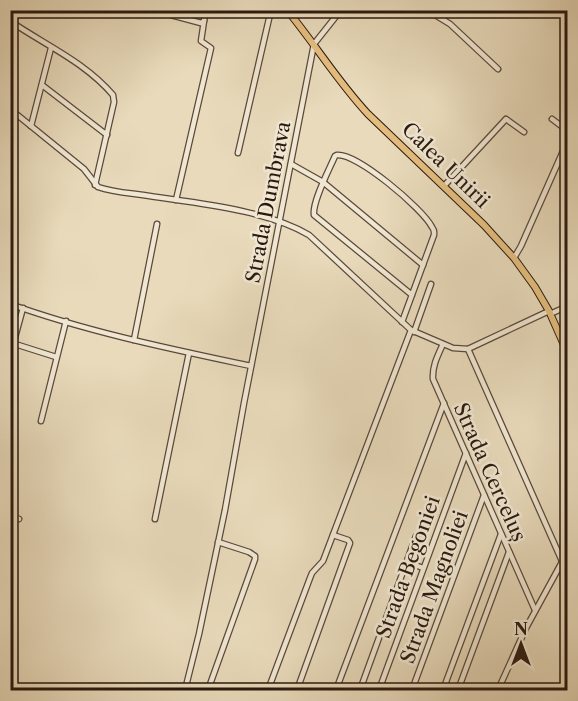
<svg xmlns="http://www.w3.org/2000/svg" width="578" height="701" font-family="'Libre Caslon Text',serif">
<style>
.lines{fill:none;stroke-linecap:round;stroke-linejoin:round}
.minor-casing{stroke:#5a493a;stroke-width:7}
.major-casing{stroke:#2a190f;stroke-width:8}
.minor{stroke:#f0e7d3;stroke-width:4.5}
.major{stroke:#e4bd7e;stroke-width:6}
.labels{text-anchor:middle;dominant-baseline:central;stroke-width:5;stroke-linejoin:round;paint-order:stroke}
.street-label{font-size:20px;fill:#2a190f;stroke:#f0e7d3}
</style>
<rect width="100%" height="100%" fill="#e8dabb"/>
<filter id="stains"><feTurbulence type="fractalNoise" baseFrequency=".00333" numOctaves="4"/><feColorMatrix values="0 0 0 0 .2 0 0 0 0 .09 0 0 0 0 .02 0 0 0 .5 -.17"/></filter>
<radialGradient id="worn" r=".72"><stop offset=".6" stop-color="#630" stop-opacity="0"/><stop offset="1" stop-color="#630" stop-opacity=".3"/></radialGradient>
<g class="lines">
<defs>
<g id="minor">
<path d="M427,10L450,24L498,69"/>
<path d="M171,15L201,23L204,21L206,10"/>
<path d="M10,21C45,45 85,62 113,95L114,102L95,185"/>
<path d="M42,85L107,135"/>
<path d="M10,109L84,169L98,187C112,192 128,193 143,195C194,203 265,209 309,235L411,330L453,348L468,349L549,311"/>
<path d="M552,119L568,131"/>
<path d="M31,126L51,48"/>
<path d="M238,153L271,10"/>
<path d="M291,164L323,182L423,265"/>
<path d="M444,186L506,119L524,132"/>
<path d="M176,200L211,48L201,41L204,21"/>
<path d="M514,258L521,246L568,140"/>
<path d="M10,304C88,332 171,349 251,366"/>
<path d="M23,308L14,341L15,344L56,357"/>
<path d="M550,314L568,306"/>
<path d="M402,322L434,235C434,231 435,231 432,227C422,208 357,153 337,155L335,156C329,170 312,202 314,215L412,295"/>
<path d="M414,332L431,284"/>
<path d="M134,340L157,224"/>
<path d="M443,344C438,355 432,366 433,379L535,610"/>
<path d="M468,349L562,561"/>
<path d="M41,421L66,321"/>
<path d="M10,516L19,519"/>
<path d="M155,519L189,353"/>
<path d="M407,562L423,568"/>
<path d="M185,690L199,634L225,510L244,403L314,44L341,10"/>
<path d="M208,690L255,559V556L249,552L218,542"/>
<path d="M268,690L310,578L312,573L323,561L411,330"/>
<path d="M297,690L350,543L348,540L333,535"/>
<path d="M336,690L444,403"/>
<path d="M360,690L416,536"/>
<path d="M379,690L466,453"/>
<path d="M412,690L484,495"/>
<path d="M443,690L501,534"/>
<path d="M458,690L509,552"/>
<path d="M498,690L526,628L568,551"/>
</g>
<path id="major" d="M287,10C315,44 338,82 368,114L484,225L514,258L535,287L549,311L568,354"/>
</defs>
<use href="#minor" class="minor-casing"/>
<use href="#major" class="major-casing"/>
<use href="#minor" class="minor"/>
<use href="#major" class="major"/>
</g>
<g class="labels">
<g class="street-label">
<text transform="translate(446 165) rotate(44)">Calea Unirii</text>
<text transform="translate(268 202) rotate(-79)">Strada Dumbrava</text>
<text transform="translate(490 472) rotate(66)">Strada Cerceluș</text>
<text transform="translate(408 567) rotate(-70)">Strada Begoniei</text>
<text transform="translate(434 587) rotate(-70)">Strada Magnoliei</text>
</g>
</g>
<rect width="578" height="701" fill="none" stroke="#e8dabb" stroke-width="36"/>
<rect x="12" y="12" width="554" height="677" fill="none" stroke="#2a190f" stroke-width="3"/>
<rect x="18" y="18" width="542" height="665" fill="none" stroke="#2a190f" stroke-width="1.5"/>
<g transform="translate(521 644)" stroke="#f0e7d3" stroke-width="4.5" paint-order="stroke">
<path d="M0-4.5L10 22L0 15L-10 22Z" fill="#2a190f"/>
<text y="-9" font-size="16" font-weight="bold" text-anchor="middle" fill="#2a190f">N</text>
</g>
<rect width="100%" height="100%" filter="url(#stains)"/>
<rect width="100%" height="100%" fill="url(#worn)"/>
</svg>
